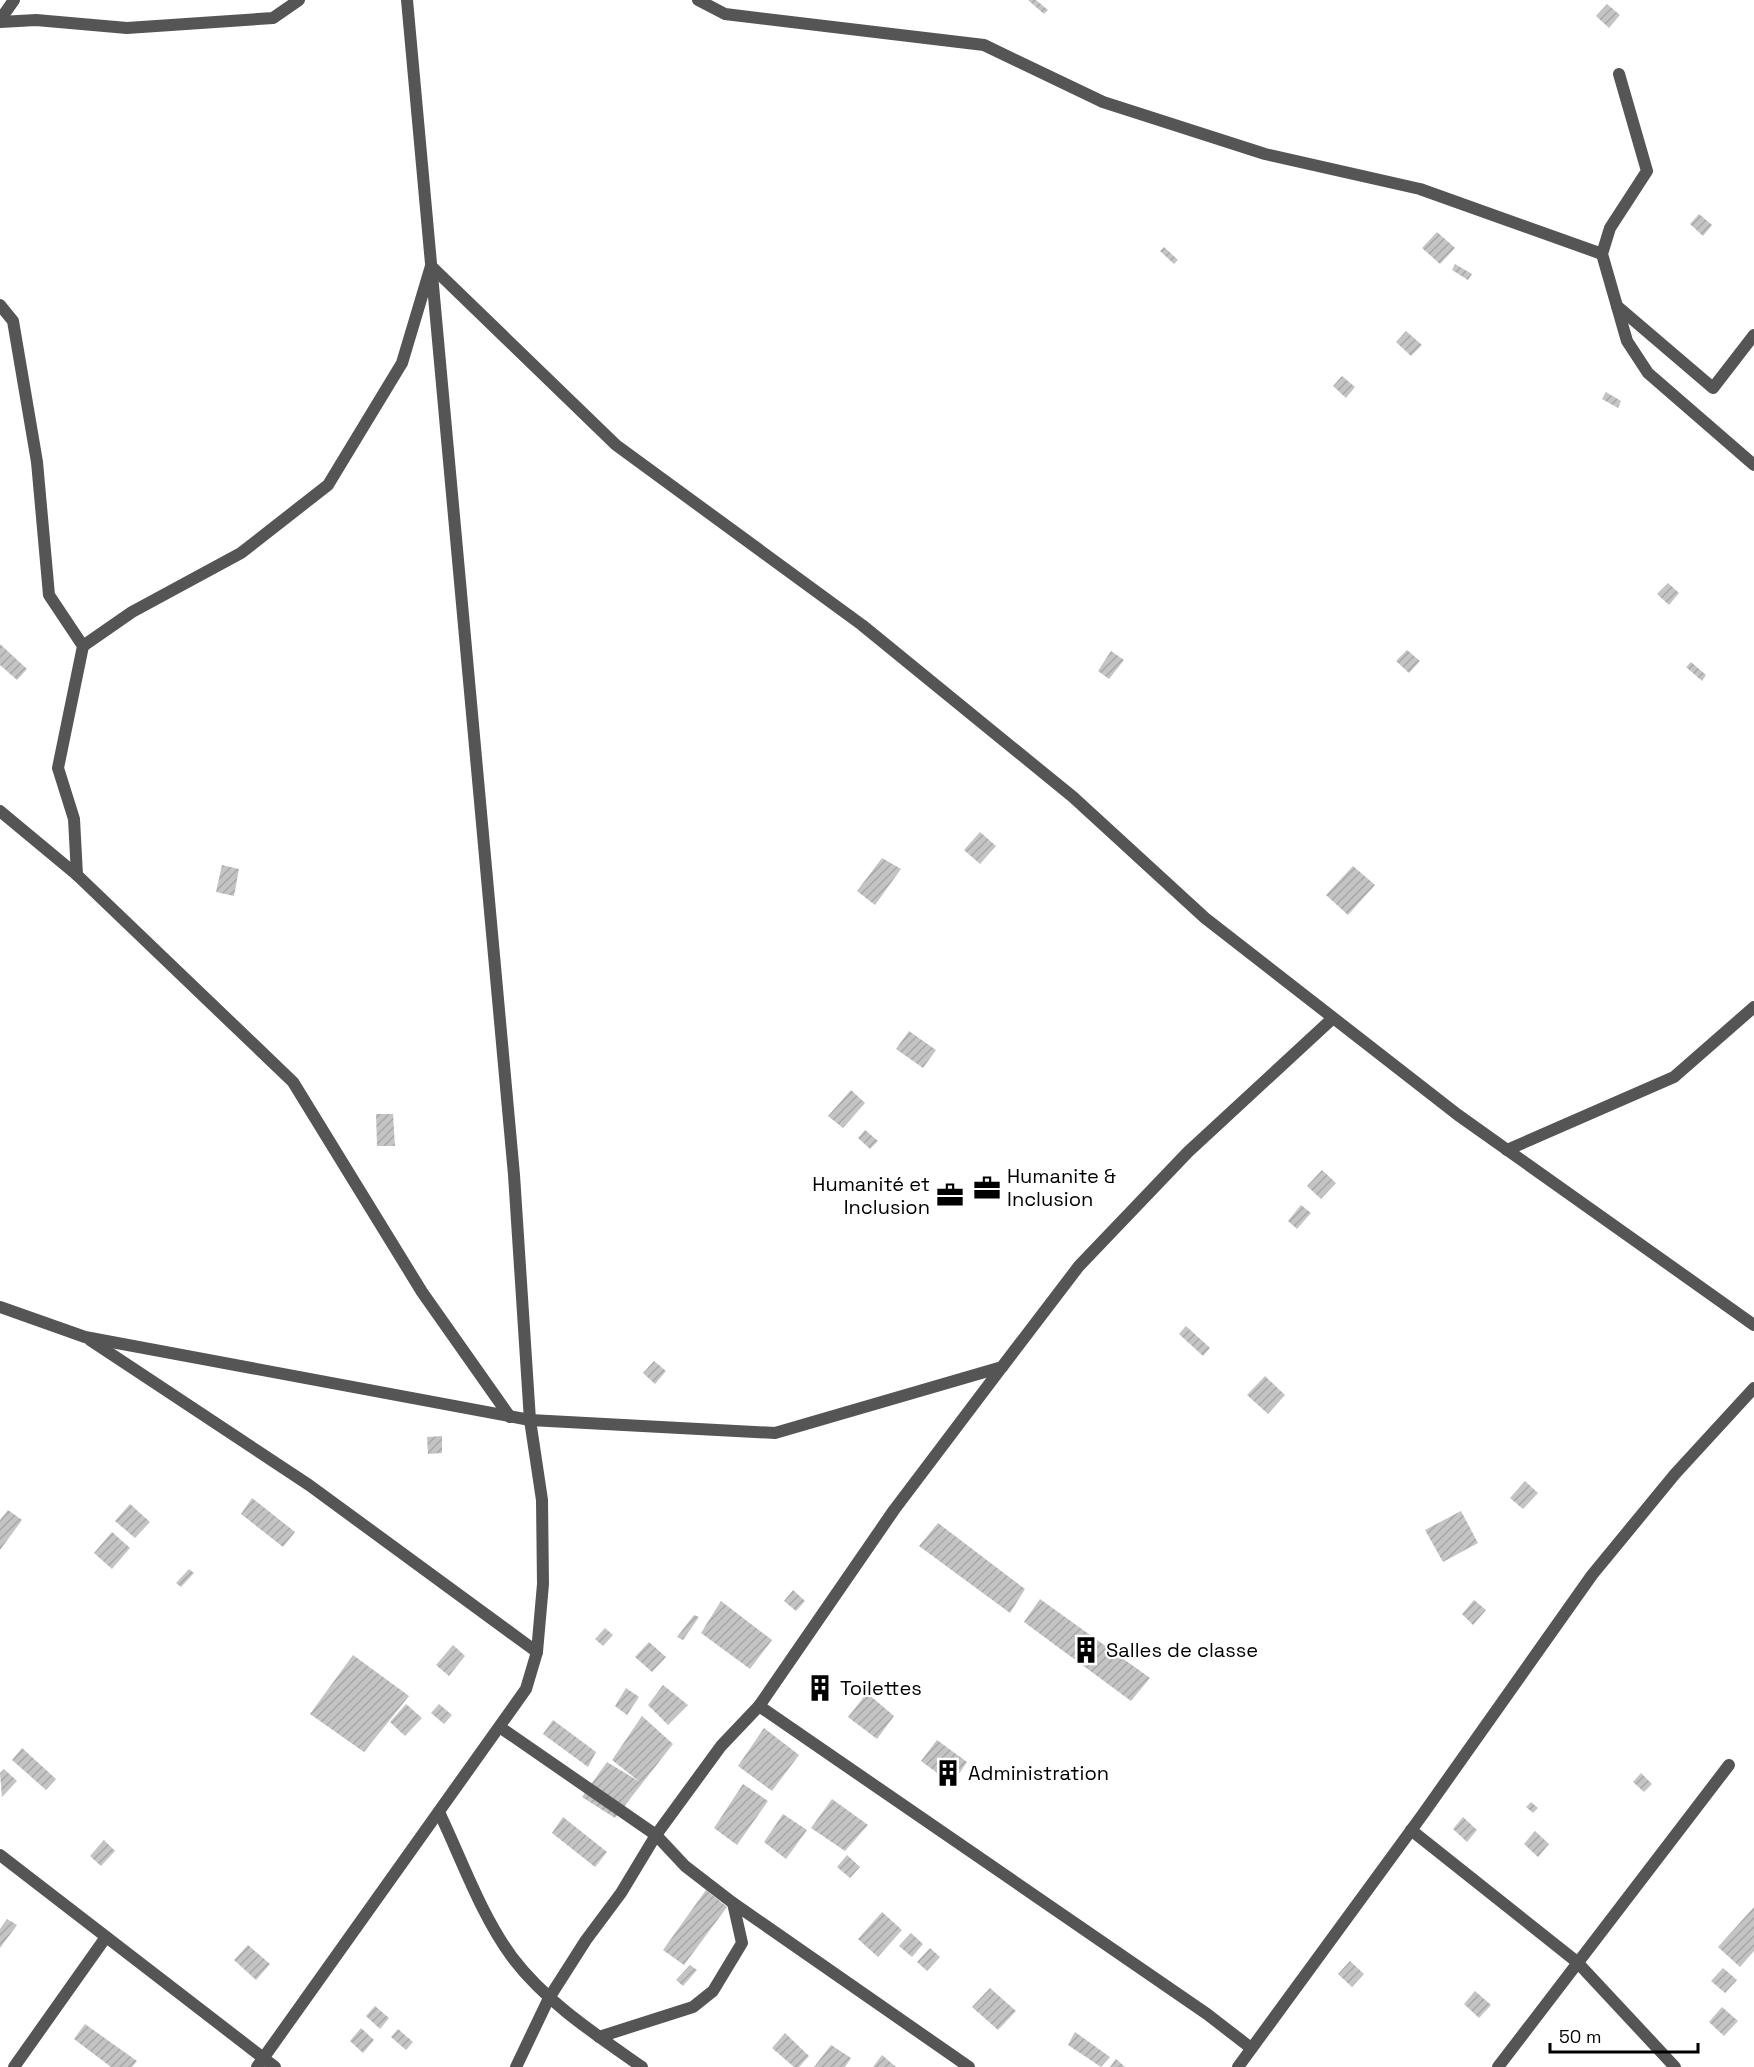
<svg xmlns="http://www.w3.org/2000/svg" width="1754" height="2067" font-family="'Space Grotesk',sans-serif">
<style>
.building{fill:url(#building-hatch)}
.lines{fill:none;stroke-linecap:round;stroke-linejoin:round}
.street{stroke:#555;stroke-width:12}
.labels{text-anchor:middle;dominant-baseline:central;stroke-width:4.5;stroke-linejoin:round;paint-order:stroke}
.poi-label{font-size:20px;fill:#000;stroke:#fff;text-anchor:start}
</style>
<defs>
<pattern id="building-hatch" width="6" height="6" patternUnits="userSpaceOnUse" patternTransform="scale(1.5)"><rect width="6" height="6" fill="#c4c4c4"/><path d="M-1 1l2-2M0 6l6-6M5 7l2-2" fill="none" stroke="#a7a7a7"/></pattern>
</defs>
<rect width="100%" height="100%" fill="#fff"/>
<g class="building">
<path d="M1028,0H1036L1048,10L1044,14Z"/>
<path d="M1607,4L1620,15L1609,28L1596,16Z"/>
<path d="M1699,214L1712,225L1703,236L1690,224Z"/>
<path d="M1437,232L1455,248L1440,264L1422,248Z"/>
<path d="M1164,247L1178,260L1174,264L1160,251Z"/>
<path d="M1455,264L1472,274L1468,280L1452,270Z"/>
<path d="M1406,331L1422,345L1411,356L1396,342Z"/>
<path d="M1342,376L1355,387L1346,398L1333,386Z"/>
<path d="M1606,392L1621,401L1618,408L1602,399Z"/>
<path d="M1668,583L1679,593L1669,605L1657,594Z"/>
<path d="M0,644L27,669L17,680L0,665Z"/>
<path d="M1407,650L1420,661L1409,673L1396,661Z"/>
<path d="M1111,651L1124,660L1109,679L1098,671Z"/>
<path d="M1691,662L1706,675L1702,681L1686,667Z"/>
<path d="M980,832L996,846L980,864L964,850Z"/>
<path d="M882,858L901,869L875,905L857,891Z"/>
<path d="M222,865L239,869L234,896L216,892Z"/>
<path d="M1353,866L1375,885L1348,915L1326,895Z"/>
<path d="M909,1031L936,1050L923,1068L896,1049Z"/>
<path d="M851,1090L865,1103L843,1128L828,1116Z"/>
<path d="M376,1114H393L395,1146H377Z"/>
<path d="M865,1130L878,1141L870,1149L858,1138Z"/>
<path d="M1322,1170L1336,1183L1321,1199L1307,1186Z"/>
<path d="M1301,1205L1311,1213L1297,1229L1288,1221Z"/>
<path d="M1186,1326L1210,1348L1203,1356L1179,1334Z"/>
<path d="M654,1361L666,1371L655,1384L643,1373Z"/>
<path d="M1265,1376L1285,1395L1268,1414L1247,1395Z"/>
<path d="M442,1436V1453L428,1454L427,1437Z"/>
<path d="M1525,1481L1538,1493L1523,1509L1510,1498Z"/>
<path d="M252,1498L295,1532L283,1547L241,1514Z"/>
<path d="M130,1504L150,1522L135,1538L115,1521Z"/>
<path d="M8,1510L22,1520L0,1550V1520Z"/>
<path d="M1461,1511L1478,1543L1443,1562L1425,1530Z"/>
<path d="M938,1523L1025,1589L1010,1613L919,1546Z"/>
<path d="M112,1532L130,1548L112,1569L94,1553Z"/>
<path d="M189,1569L194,1573L181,1587L176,1583Z"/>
<path d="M793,1590L805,1601L796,1611L784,1601Z"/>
<path d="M1040,1599L1150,1678L1131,1701L1024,1622Z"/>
<path d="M1474,1600L1486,1610L1473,1625L1462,1614Z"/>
<path d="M721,1601L772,1640L750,1669L701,1633Z"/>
<path d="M694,1615L699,1617L683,1640L677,1637Z"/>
<path d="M605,1628L613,1635L603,1646L595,1639Z"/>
<path d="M649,1642L666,1657L652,1672L635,1657Z"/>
<path d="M453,1645L465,1656L449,1676L436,1665Z"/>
<path d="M353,1655L409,1696L364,1752L310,1714Z"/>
<path d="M822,1682L824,1692L818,1694L815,1683Z"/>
<path d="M663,1685L688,1705L668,1725L648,1705Z"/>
<path d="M626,1688L639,1697L627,1715L615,1706Z"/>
<path d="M867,1693L894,1716L877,1739L848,1717Z"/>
<path d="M406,1704L422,1718L405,1736L390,1722Z"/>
<path d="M439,1704L452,1715L444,1724L431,1713Z"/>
<path d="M642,1716L673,1744L615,1818L582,1797L607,1762L640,1782L612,1760Z"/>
<path d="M553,1720L596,1752L588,1767L543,1734Z"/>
<path d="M764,1728L799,1755L772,1791L738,1766Z"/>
<path d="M937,1740L967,1762L952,1784L921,1761Z"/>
<path d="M22,1748L56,1779L46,1790L12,1760Z"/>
<path d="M4,1769L17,1781L2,1797L0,1773Z"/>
<path d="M1641,1773L1652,1784L1644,1792L1633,1782Z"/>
<path d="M743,1784L768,1801L737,1845L714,1828Z"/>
<path d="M832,1799L868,1825L845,1851L811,1828Z"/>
<path d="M1531,1802L1538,1808L1533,1813L1526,1807Z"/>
<path d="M783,1814L807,1830L786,1859L764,1842Z"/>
<path d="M563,1817L607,1852L595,1867L552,1833Z"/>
<path d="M1463,1817L1477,1830L1467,1842L1453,1829Z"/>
<path d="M1535,1831L1549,1844L1538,1857L1524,1844Z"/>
<path d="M104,1840L115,1851L101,1866L90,1856Z"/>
<path d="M847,1855L860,1867L850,1878L837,1867Z"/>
<path d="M706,1890L727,1907L684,1965L663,1950Z"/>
<path d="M1754,1907V1951L1740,1967L1718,1947Z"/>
<path d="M882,1912L902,1930L878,1957L858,1939Z"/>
<path d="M7,1919L17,1925L0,1948V1929Z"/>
<path d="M911,1933L923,1944L912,1957L899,1946Z"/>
<path d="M248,1945L270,1964L256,1980L234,1960Z"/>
<path d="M930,1948L940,1957L927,1971L917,1962Z"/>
<path d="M1350,1961L1364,1974L1352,1987L1338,1974Z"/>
<path d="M690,1965L697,1970L683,1986L676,1980Z"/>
<path d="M1723,1968L1737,1980L1725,1993L1711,1981Z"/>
<path d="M990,1988L1016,2011L998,2030L972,2007Z"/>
<path d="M1475,1991L1491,2005L1479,2018L1464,2004Z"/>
<path d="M375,2006L389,2018L380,2029L366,2016Z"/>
<path d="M1722,2007L1738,2021L1724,2036L1709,2022Z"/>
<path d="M85,2024L137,2061L132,2067H111L74,2039Z"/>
<path d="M361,2028L374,2040L363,2053L350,2041Z"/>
<path d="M398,2029L413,2042L406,2050L391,2037Z"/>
<path d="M1075,2032L1110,2057L1101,2067L1068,2045Z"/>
<path d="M785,2033L809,2056L799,2067H794L772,2048Z"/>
<path d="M831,2045L851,2058L845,2067H814Z"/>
<path d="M882,2055L896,2067H873Z"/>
<path d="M1116,2059L1125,2067H1110Z"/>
</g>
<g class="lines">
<g class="street">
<path d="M698,0L725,14L984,45L1103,102L1265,154L1420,189L1602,254"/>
<path d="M0,20L14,0"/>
<path d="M0,22L36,20L127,28L273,18L299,0"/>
<path d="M1619,74L1647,171L1610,228L1602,254L1627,341L1648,373L1754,465"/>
<path d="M0,305L13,321L37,462L49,595L83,646L58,768L74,819L77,875"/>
<path d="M1617,306L1713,388L1754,335"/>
<path d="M83,646L132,612L241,553L328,485L402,363L431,266L616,445L862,625L1073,797L1205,918L1458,1115L1754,1325"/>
<path d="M0,811L77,875L293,1082L422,1292L510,1417"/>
<path d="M1507,1150L1674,1077L1754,1007"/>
<path d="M0,1307L85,1337L530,1420L775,1433L1002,1367L1079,1266L1188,1152L1333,1018"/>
<path d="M90,1340L309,1485L537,1652"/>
<path d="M759,1706L1207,2014L1251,2048"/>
<path d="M501,1728L656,1835L685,1866L733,1903L969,2067"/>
<path d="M439,1812C462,1860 481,1915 512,1957C547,2003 595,2034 642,2067"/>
<path d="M1411,1830L1577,1962L1675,2067"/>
<path d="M0,1855L275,2067"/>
<path d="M599,2037L693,2007L713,1991L742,1943L733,1903"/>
<path d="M14,2067L106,1937"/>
<path d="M257,2067L526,1689L537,1652L543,1584L542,1500L530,1420L514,1175L407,0"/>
<path d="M516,2067L549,1998L586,1940L621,1893L656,1835L721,1746L759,1706L894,1510L1002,1367"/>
<path d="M1238,2067L1423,1814L1592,1575L1675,1474L1754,1388"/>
<path d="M1498,2067L1729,1765"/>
</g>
</g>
<defs>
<symbol id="office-bare" viewBox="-9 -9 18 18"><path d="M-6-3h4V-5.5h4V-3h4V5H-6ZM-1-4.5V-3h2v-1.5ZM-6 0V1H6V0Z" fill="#000" stroke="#fff" stroke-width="2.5" paint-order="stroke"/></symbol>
<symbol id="building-bare" viewBox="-9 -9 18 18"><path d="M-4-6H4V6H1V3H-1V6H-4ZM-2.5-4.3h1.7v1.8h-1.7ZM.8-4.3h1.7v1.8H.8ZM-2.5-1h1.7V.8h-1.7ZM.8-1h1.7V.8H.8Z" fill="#000" stroke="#fff" stroke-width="2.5" paint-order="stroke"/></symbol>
</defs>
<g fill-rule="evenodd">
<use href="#office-bare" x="968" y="1169" width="38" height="38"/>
<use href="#office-bare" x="931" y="1176" width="38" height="38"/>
<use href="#building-bare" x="1067" y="1631" width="38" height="38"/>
<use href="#building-bare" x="801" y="1669" width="38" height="38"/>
<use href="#building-bare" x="929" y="1754" width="38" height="38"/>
</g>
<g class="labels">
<g class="poi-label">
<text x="1007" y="1176">Humanite &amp;<tspan x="1007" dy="23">Inclusion</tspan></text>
<text x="930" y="1184" text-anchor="end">Humanité et<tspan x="930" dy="23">Inclusion</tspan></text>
<text x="1106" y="1650">Salles de classe</text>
<text x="840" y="1688">Toilettes</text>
<text x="968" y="1773">Administration</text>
</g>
</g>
<path d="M1550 2043v9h148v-9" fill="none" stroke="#000000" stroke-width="3"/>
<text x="1559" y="2043" font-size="18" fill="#000000" stroke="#ffffff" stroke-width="4.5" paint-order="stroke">50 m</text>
</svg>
